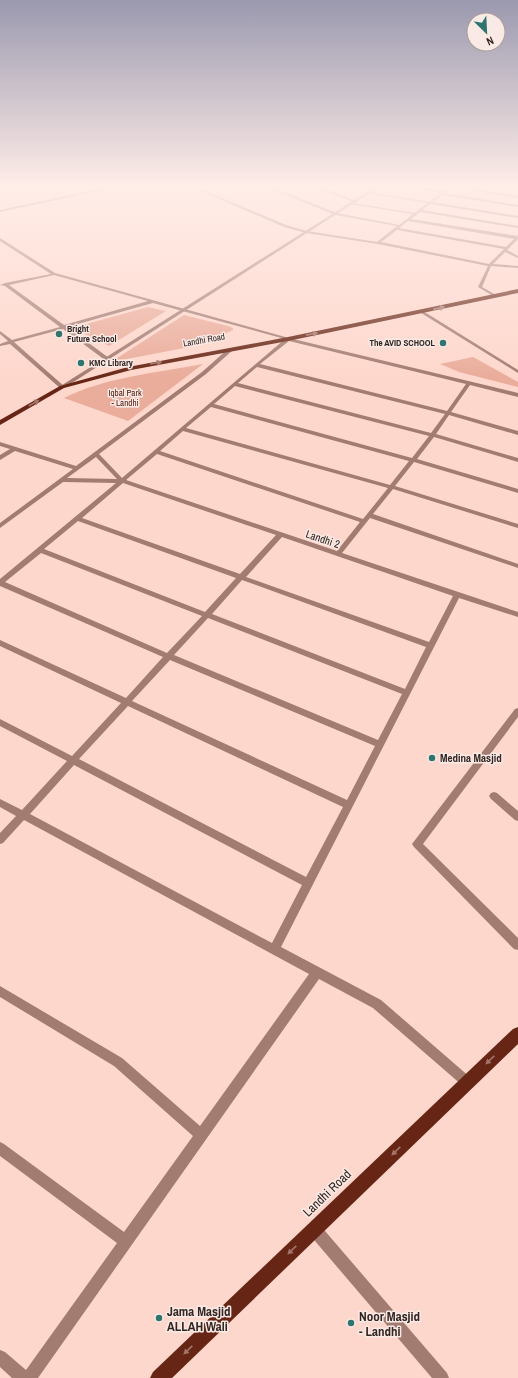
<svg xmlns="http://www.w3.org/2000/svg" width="518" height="1378" font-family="'Archivo Narrow',sans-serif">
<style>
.green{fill:#eaac9b}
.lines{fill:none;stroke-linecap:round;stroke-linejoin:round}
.minor{fill:#a27b71;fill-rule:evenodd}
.tertiary{fill:#a27b71;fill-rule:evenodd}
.primary{fill:#672615;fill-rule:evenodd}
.oneway{fill:#a27469}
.poi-dot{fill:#2e756e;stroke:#faeae6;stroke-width:1.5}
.labels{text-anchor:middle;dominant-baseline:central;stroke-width:3;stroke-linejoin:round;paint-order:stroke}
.far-poi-label{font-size:9px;font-weight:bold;fill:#332521;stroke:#faeae6;text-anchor:start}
.far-street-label{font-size:9px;fill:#332521;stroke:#faeae6}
.far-park-label{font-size:9px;fill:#531c0d;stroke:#faeae6}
.street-label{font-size:11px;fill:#332521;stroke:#faeae6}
.poi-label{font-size:11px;font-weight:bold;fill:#332521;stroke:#faeae6;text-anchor:start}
.near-street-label{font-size:13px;fill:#332521;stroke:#faeae6}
.near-poi-label{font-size:13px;font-weight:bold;fill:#332521;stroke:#faeae6;text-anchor:start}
</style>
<rect width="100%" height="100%" fill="#fed7cc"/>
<g class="green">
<path d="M148,307L166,311L109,346L72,328Z"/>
<path d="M184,315L228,326L233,328V330L200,345L111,362Z"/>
<path d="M473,357L518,382V387L459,372L440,364Z"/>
<path d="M203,364L128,421L64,398C103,378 159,372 203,364Z"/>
</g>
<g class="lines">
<g class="minor">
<path d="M109,187H117L0,212V210Z"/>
<path d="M191,187H196L286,225L307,231L377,242L397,226L335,215L267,187H272L337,213L399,225L413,214L350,204L352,203L415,213L427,203L367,193L369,192L429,202L441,193L409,187H419L443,191L447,187H451L444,193L518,205V207L442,195L432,202L518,216V218L430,204L422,210L518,226V228L420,212L411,219L518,236V239L507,250L518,256V258L505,252L493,264L518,266V268L491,266L482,287L496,295L497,296L495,297L478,287L488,266L378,244L306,233L284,227ZM408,221L514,239L506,247L399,228ZM397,230L504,249L489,264L381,242Z"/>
<path d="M316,187H321L358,202L355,203Z"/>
<path d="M453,187H463L518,196V198Z"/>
<path d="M518,187V189L510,187Z"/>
<path d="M0,238L55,273L289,338L518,393V397L470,385L451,412L518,431V435L449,415L436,434L518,458V462L434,437L417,459L518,489V493L414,462L395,486L518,524V528L393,489L373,514L518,564V568L370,518L342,553L518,612V617L459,598L281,947L381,1000L471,1078L473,1082L471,1086L467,1088L463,1086L373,1008L319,979L38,1378H12L0,1367V1350L5,1352L26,1370L117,1243L0,1156V1142L4,1144L124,1232L193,1136L114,1066L0,997V986L122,1058L200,1126L309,974L24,820L3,843L0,844V833L16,816L0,807V799L22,810L67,761L0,726V719L72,756L121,703L0,646V640L126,698L163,657L0,586V579L116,483L63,482L0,528V523L73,469L15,451L0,460V455L10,449L0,446V442L76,466L202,372L229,348H233V350L206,374L99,454L122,478L285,339L153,303L67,327L109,358V360H105L63,329L14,342L65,387L60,388L10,344L0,346V344L8,341L0,334V331L12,340L60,327L5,286L0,285L5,283L51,274L0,241ZM54,275L148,301L64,325L9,285ZM289,341L466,384L447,411L260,364ZM257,367L445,414L431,433L238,383ZM235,386L429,436L412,458L214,404ZM211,407L409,461L390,485L186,428ZM183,431L388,488L363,519L160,451ZM157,454L360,522L337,551L126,480ZM96,457L117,479L67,478ZM123,483L276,535L240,574L82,518ZM78,521L236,578L205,612L44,549ZM282,537L453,596L429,642L246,577ZM41,553L202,616L167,653L5,582ZM242,580L426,647L405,689L212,614ZM208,618L402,694L378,740L174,655ZM170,660L375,746L347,800L132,701ZM128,706L343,807L306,877L79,759ZM74,765L302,885L272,943L30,814Z"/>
<path d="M518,708V717L423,844L518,938V950L514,949L414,847L412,844L515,709Z"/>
<path d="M494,792L497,793L518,811V821L515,820L491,799L489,796L491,793Z"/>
<path d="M314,1222L319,1224L447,1373L449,1378H432L309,1234L307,1229L309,1224Z"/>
</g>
<g class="tertiary">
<path d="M375,187H379L64,388L59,387Z"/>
<path d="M423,311L518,370V373L421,313V311Z"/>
</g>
<g class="primary">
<path d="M518,289V293L288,341L131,370L64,388L0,425V420L60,386L128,367L288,337Z"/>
<path d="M518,1027V1044L172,1378H150L153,1372L513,1029Z"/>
</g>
</g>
<defs><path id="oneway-solid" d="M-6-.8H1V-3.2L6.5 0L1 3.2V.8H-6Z"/></defs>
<g class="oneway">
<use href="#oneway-solid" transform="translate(439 308) rotate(-13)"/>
<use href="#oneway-solid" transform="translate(312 334) rotate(-11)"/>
<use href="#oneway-solid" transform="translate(156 363) rotate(-10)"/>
<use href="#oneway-solid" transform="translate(34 403) rotate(-30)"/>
<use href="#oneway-solid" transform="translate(490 1060) rotate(136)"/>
<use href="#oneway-solid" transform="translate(396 1151) rotate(136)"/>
<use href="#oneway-solid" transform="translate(292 1250) rotate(136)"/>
<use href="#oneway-solid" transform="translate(188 1350) rotate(136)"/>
</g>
<linearGradient id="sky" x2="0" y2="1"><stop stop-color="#9b99af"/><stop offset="0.49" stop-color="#ffede8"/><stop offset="1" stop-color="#ffede8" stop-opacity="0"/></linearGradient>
<rect width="518" height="380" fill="url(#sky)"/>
<g class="poi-dot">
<circle cx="59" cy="334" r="4"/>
<circle cx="443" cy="343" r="4"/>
<circle cx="81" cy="363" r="4"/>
<circle cx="432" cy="758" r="4"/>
<circle cx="159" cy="1318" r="4"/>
<circle cx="351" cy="1323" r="4"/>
</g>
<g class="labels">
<g class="far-poi-label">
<text x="67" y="329">Bright<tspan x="67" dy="10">Future School</tspan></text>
<text x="435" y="343" text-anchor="end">The AVID SCHOOL</text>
<text x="89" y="363">KMC Library</text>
</g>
<g class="far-street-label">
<text transform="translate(204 340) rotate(-10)">Landhi Road</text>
</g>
<g class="far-park-label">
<text x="125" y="393">Iqbal Park<tspan x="125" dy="10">- Landhi</tspan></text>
</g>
<g class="street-label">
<text transform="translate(323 539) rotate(19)">Landhi 2</text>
</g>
<g class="poi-label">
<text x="440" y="758">Medina Masjid</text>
</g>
<g class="near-street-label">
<text transform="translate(327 1193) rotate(-44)">Landhi Road</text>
</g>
<g class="near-poi-label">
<text x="167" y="1311">Jama Masjid<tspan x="167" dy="15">ALLAH Wali</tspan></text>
<text x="359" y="1316">Noor Masjid<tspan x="359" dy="15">- Landhi</tspan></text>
</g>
</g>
<g transform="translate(486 32) rotate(156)"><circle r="19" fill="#faeae6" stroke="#aa9b97"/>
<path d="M0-3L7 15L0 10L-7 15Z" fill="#2e756e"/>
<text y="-6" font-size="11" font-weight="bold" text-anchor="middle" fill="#332521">N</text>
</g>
</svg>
